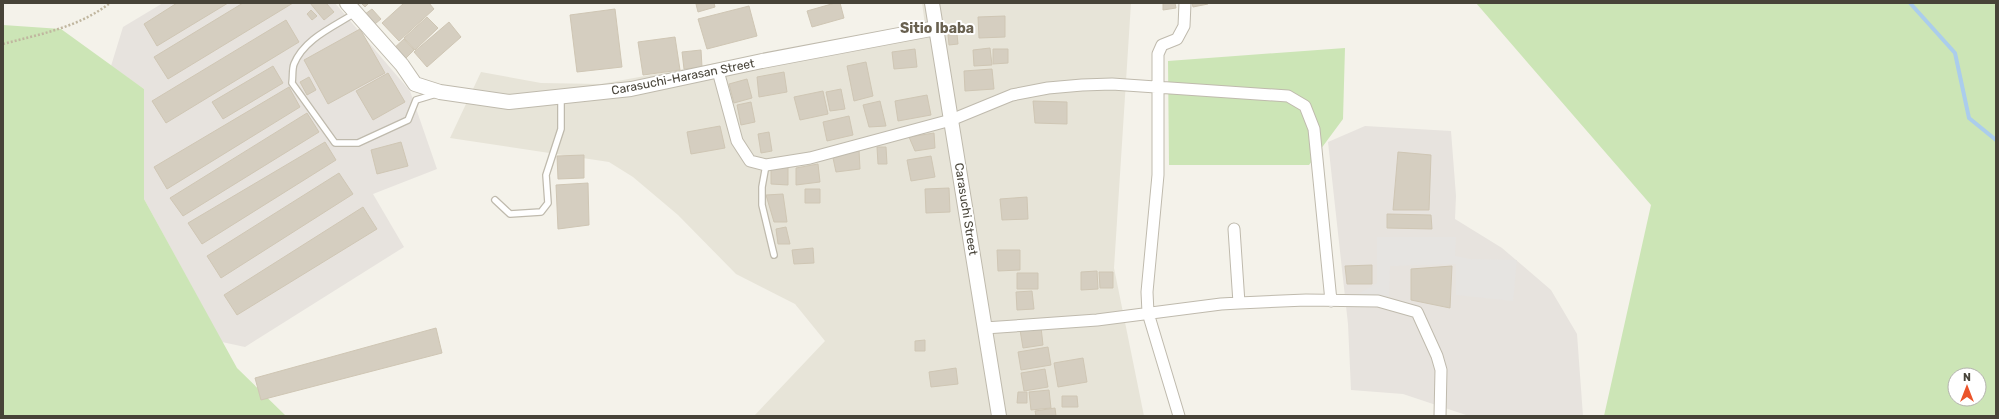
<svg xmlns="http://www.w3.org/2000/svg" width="1999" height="419" viewBox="0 0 1999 419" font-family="Rubik,sans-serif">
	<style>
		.residential { fill: #e7e4d8 }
		.industrial { fill: #e7e3de }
		.green { fill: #cce5b6; fill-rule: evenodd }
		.parking { fill: #e6e4e1 }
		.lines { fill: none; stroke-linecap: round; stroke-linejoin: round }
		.stream { stroke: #abcdec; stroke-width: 4 }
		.building { fill: #d5cec0; stroke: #cfc6b4 }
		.service-casing { stroke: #bfbaad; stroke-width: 8 }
		.minor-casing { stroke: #bfbaad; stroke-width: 13 }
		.tertiary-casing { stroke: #bfbaad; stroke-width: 16 }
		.path { stroke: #c0b69f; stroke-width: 2.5; stroke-dasharray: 2 2; stroke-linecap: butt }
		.service { stroke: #fff; stroke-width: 5.5 }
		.minor { stroke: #fff; stroke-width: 11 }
		.tertiary { stroke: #fff; stroke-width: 14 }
		.labels { text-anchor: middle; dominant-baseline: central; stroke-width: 4; stroke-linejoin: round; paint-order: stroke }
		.street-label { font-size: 12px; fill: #474338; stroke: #fff }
		.quarter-label { font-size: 14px; font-weight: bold; fill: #696150; stroke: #fff }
	</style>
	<rect width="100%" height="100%" fill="#f4f2ea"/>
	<!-- residential -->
	<path class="residential" d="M 922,3 L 1131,3 L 1114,268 L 1144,416 L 754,416 L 825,341 L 795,304 L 736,274 L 678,215 L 633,177 L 609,162 L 450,138 L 481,72 L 541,83 L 601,84 L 925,25 Z"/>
	<!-- industrial -->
	<path class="industrial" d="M 163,3 L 335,3 L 410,91 L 437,169 L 373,194 L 404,247 L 245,347 L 222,342 L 144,199 L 144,89 L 111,66 L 123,27 Z
		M 1365,126 L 1451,131 L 1456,196 L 1455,219 L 1502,248 L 1551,290 L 1577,334 L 1583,416 L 1469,416 L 1403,394 L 1351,390 L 1348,324 L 1328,142 Z"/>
	<!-- green -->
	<path class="green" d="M 1476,3 L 1996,3 L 1996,416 L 1604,416 L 1651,205 ZM 1955,375 L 1979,375 L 1979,399 L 1955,399 Z
		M 3,25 L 61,29 L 144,89 L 144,199 L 237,368 L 286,416 L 3,416 Z
		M 1345,48 L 1343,119 L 1309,165 L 1169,165 L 1168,61 Z"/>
	<!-- parking -->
	<path class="parking" d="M 1377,237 L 1456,237 L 1455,256 L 1470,259 L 1517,260 L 1513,301 L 1456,295 L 1456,264 L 1390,266 L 1389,297 L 1356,295 L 1377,283 Z"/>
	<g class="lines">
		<!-- stream -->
		<path class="stream" d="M 1910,3 L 1955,53 L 1969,118 L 1996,140"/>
	</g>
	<!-- building -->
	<path class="building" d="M 177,3 L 228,3 L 157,46 L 144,24 Z
		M 243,3 L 293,3 L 168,79 L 154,57 Z
		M 310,3 L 326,3 L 334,12 L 324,20 Z
		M 361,3 L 369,3 L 365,7 Z
		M 404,3 L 429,3 L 434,9 L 399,41 L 382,23 Z
		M 714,3 L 715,7 L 698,12 L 696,4 Z
		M 835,3 L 840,3 L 844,18 L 812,27 L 807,11 Z
		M 1163,3 L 1175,3 L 1176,8 L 1163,10 Z
		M 1192,3 L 1208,3 L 1208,4 L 1193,7 Z
		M 749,6 L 757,36 L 707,49 L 698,19 Z
		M 372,9 L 381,19 L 370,28 L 361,17 Z
		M 615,9 L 622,67 L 577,72 L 570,15 Z
		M 311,10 L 317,16 L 312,20 L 307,14 Z
		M 1005,16 L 1005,37 L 979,38 L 978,17 Z
		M 427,17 L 438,28 L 415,50 L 404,38 Z
		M 286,20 L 299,42 L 166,123 L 152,101 Z
		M 449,22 L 461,37 L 427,67 L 414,52 Z
		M 360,29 L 385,73 L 328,104 L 304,60 Z
		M 957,34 L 958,44 L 949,45 L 948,35 Z
		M 675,37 L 680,70 L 643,75 L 638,42 Z
		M 404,39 L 414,50 L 403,61 L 392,50 Z
		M 990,48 L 992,65 L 974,66 L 973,50 Z
		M 915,49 L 917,67 L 894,69 L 892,52 Z
		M 993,49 L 1008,49 L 1008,63 L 993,64 Z
		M 701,50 L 702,67 L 684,69 L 682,52 Z
		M 866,62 L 873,96 L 854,101 L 847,66 Z
		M 273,66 L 283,83 L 223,119 L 212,102 Z
		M 992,69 L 994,89 L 965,91 L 964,71 Z
		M 784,72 L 787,92 L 759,97 L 757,77 Z
		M 388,73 L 405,102 L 373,120 L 356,91 Z
		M 309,77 L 316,90 L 307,95 L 300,82 Z
		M 747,79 L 752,98 L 734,103 L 729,84 Z
		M 289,87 L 300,107 L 167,189 L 154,167 Z
		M 841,89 L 845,109 L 830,111 L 826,92 Z
		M 823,91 L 828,114 L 800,120 L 794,97 Z
		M 927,95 L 931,115 L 898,121 L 895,101 Z
		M 880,101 L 886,126 L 869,127 L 863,105 Z
		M 1033,101 L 1067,102 L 1067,124 L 1035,123 Z
		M 751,102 L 755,122 L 741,125 L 737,105 Z
		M 307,113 L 319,132 L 183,216 L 170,198 Z
		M 849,116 L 853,135 L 827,141 L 823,122 Z
		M 720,126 L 725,148 L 691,154 L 687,132 Z
		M 769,132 L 772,151 L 761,153 L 758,134 Z
		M 934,133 L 935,148 L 915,151 L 909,137 Z
		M 325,142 L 336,160 L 202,244 L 188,223 Z
		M 401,142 L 408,166 L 377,174 L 371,150 Z
		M 877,147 L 886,147 L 887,164 L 878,164 Z
		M 859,150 L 860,169 L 836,172 L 833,158 Z
		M 1398,152 L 1431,155 L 1429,210 L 1393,210 Z
		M 584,155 L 584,178 L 558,179 L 557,156 Z
		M 931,156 L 935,177 L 911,181 L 907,160 Z
		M 818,164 L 820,182 L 796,185 L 796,168 Z
		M 788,167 L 788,185 L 771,184 L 771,169 Z
		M 339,173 L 353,194 L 221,278 L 207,256 Z
		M 588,183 L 589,225 L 558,229 L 556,185 Z
		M 949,188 L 950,212 L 926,213 L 925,189 Z
		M 805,189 L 820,189 L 820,203 L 805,203 Z
		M 783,194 L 787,222 L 774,222 L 766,195 Z
		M 1027,197 L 1028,219 L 1002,220 L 1000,199 Z
		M 363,207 L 377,229 L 237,315 L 224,295 Z
		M 1387,214 L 1431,215 L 1432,229 L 1387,228 Z
		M 786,227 L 790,244 L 778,244 L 776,229 Z
		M 813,248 L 814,263 L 794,264 L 792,250 Z
		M 997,250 L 1020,250 L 1020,270 L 998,271 Z
		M 1372,265 L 1372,284 L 1347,284 L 1345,266 Z
		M 1452,266 L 1450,308 L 1411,300 L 1411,269 Z
		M 1097,271 L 1098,289 L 1081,290 L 1081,272 Z
		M 1099,272 L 1113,272 L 1113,288 L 1100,288 Z
		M 1017,273 L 1038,273 L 1038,289 L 1017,289 Z
		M 1032,291 L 1034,309 L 1017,310 L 1016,292 Z
		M 1041,327 L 1043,345 L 1023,348 L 1020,330 Z
		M 436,328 L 442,353 L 261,400 L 255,378 Z
		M 925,340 L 925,351 L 915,351 L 915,341 Z
		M 1048,347 L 1051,365 L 1021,370 L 1018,352 Z
		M 1083,358 L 1087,382 L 1058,387 L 1054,363 Z
		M 956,368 L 958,384 L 931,387 L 929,372 Z
		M 1045,369 L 1048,387 L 1024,391 L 1021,373 Z
		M 1049,390 L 1051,408 L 1031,410 L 1029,392 Z
		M 1018,392 L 1027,392 L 1027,403 L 1017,403 Z
		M 1062,396 L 1077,396 L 1078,407 L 1062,407 Z
		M 1055,408 L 1056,416 L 1036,416 L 1035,411 Z"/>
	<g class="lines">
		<defs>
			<path id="service" d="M 355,13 C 333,27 304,39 294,64 C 292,69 293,77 292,83 L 335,143 L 358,143 L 408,120 L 416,100 L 436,94
				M 766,165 L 762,187 L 762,205 L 774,255
				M 495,200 L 510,214 L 541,212 L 548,203 L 546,175 L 561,129 L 561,97"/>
			<path id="minor" d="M 718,71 L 737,141 L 750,161 L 766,165 L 810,158 L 951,120 L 1012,95 L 1048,88 L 1082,85 L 1112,84 L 1288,96 L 1305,106 L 1314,129 L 1331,301
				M 1234,229 L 1239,303
				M 985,328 L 1097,320 L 1221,304 L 1239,303 L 1306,300 L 1378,301 L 1417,312 L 1437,356 L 1441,370 L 1440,416
				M 1179,416 L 1148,313 L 1147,292 L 1158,175 L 1158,54 L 1162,45 L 1177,39 L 1184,26 L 1185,3"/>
			<path id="tertiary" d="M 347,3 L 402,65 L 415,84 L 440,92 L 509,102 L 631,89 L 762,61 L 936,28
				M 932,3 L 999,416"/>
		</defs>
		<!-- service casing -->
		<use href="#service" class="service-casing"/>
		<!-- minor casing -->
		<use href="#minor" class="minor-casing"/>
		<!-- tertiary casing -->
		<use href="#tertiary" class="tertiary-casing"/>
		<!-- path -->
		<path class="path" d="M 3,44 C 41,34 79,27 110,3"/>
		<!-- service -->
		<use href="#service" class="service"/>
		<!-- minor -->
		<use href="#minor" class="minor"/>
		<!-- tertiary -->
		<use href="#tertiary" class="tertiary"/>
	</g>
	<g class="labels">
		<!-- street labels -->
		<g class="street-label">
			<text transform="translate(683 77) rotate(-11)">Carasuchi-Harasan Street</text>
			<text transform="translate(966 209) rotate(81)">Carasuchi Street</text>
		</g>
		<!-- quarter labels -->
		<g class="quarter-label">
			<text x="937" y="28">Sitio Ibaba</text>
		</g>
	</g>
	<!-- border -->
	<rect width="1999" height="419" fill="none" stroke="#474338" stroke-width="8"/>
	<!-- north arrow -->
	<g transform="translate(1967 387)"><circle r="19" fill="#ffffff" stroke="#b5b4af"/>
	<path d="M0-3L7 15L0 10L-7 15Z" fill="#eb542a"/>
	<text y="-6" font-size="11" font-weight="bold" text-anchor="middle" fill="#474338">N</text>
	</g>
</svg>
